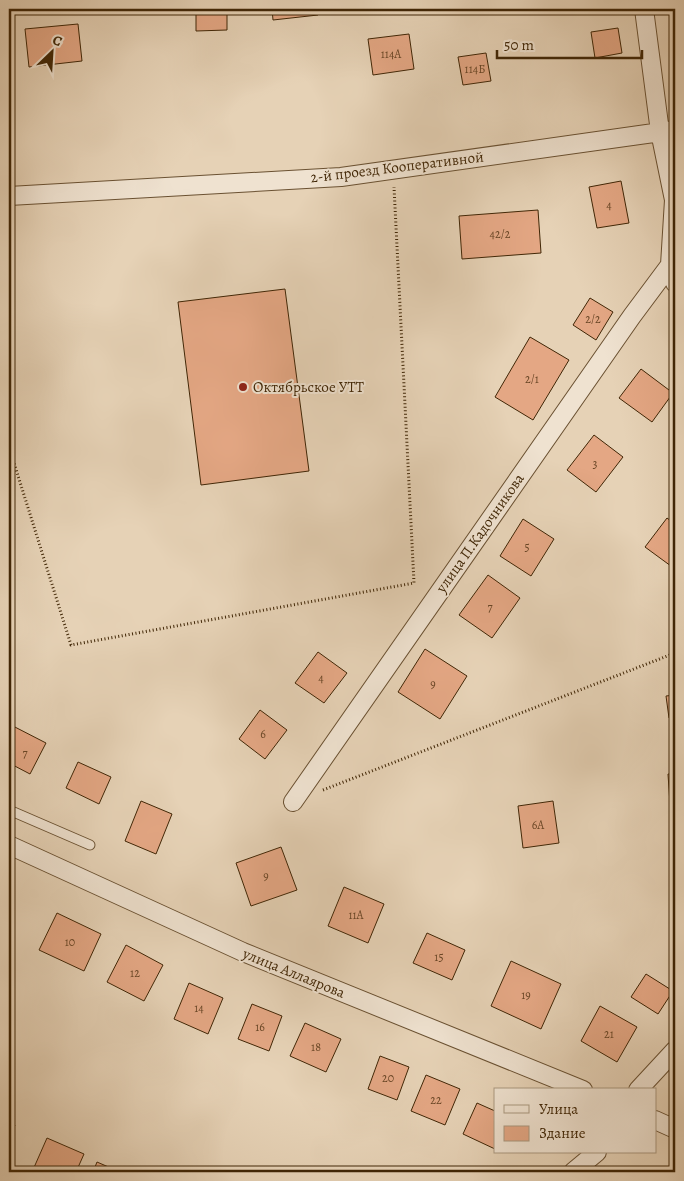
<svg xmlns="http://www.w3.org/2000/svg" width="684" height="1181" viewBox="0 0 684 1181" font-family="Alegreya,serif">
	<style>
		.building { fill: #e4a784; stroke: #402606 }
		.lines { fill: none; stroke-linecap: round; stroke-linejoin: round }
		.service-casing { stroke: #6a5132; stroke-width: 11 }
		.minor-casing { stroke: #6a5132; stroke-width: 20 }
		.path { stroke: #402606; stroke-width: 3; stroke-dasharray: 1 2.5; stroke-linecap: butt }
		.service { stroke: #efe2d0; stroke-width: 9 }
		.minor { stroke: #efe2d0; stroke-width: 18 }
		.poi-dot { fill: #8f2418; stroke: #efe2d0; stroke-width: 2 }
		.labels { text-anchor: middle; dominant-baseline: central; stroke-width: 4; stroke-linejoin: round; paint-order: stroke }
		.number-label { font-size: 12px; fill: #694626 }
		.street-label { font-size: 15px; fill: #402606; stroke: #efe2d0 }
		.poi-label { font-size: 15px; fill: #402606; stroke: #efe2d0; text-anchor: start }
	</style>
	<rect width="100%" height="100%" fill="#e6d2b6"/>
	<filter id="stains"><feTurbulence type="fractalNoise" baseFrequency=".004" numOctaves="4"/><feColorMatrix values="0 0 0 0 .2 0 0 0 0 .09 0 0 0 0 .02 0 0 0 .5 -.17"/></filter>
	<radialGradient id="worn" r=".72"><stop offset=".6" stop-color="#630" stop-opacity="0"/><stop offset="1" stop-color="#630" stop-opacity=".3"/></radialGradient>
	<!-- building -->
	<path class="building" d="M 196,9 L 227,9 L 227,30 L 196,31 Z
		M 272,9 L 317,9 L 318,15 L 273,20 Z
		M 78,24 L 82,61 L 29,67 L 25,29 Z
		M 618,28 L 622,53 L 595,58 L 591,32 Z
		M 409,34 L 414,69 L 373,75 L 368,39 Z
		M 486,53 L 491,81 L 463,85 L 458,57 Z
		M 621,181 L 629,223 L 597,228 L 589,187 Z
		M 538,210 L 541,253 L 462,259 L 459,216 Z
		M 285,289 L 309,471 L 201,485 L 178,302 Z
		M 590,298 L 613,312 L 596,340 L 573,325 Z
		M 530,337 L 569,360 L 533,420 L 495,397 Z
		M 641,369 L 673,393 L 652,422 L 619,398 Z
		M 594,435 L 623,457 L 596,492 L 567,470 Z
		M 667,518 L 675,524 L 675,569 L 645,547 Z
		M 523,519 L 554,539 L 531,576 L 500,556 Z
		M 488,575 L 520,598 L 492,638 L 459,615 Z
		M 425,649 L 467,676 L 440,719 L 398,692 Z
		M 318,652 L 347,673 L 324,703 L 295,683 Z
		M 675,695 L 675,718 L 669,718 L 666,696 Z
		M 260,710 L 287,730 L 265,759 L 239,739 Z
		M 11,725 L 46,743 L 30,774 L 9,763 L 9,731 Z
		M 78,762 L 111,777 L 99,804 L 66,788 Z
		M 668,774 L 675,774 L 675,804 L 670,804 Z
		M 141,801 L 172,814 L 156,854 L 125,841 Z
		M 553,801 L 559,843 L 523,848 L 518,806 Z
		M 281,847 L 297,890 L 251,906 L 236,863 Z
		M 670,863 L 675,863 L 675,899 L 673,900 Z
		M 344,887 L 384,904 L 368,943 L 328,926 Z
		M 674,912 L 675,912 L 675,952 L 673,952 Z
		M 57,913 L 101,934 L 84,971 L 39,950 Z
		M 427,933 L 465,950 L 452,980 L 413,963 Z
		M 126,945 L 163,965 L 144,1001 L 107,982 Z
		M 511,961 L 561,984 L 541,1029 L 491,1006 Z
		M 646,974 L 673,991 L 658,1014 L 631,997 Z
		M 189,983 L 223,998 L 208,1034 L 174,1019 Z
		M 252,1004 L 282,1016 L 269,1051 L 238,1039 Z
		M 600,1006 L 637,1027 L 617,1062 L 581,1041 Z
		M 305,1023 L 341,1039 L 326,1072 L 290,1056 Z
		M 380,1056 L 409,1067 L 397,1100 L 368,1089 Z
		M 426,1075 L 460,1089 L 445,1125 L 411,1111 Z
		M 477,1103 L 495,1111 L 495,1149 L 463,1134 Z
		M 9,1122 L 15,1125 L 9,1139 Z
		M 47,1138 L 84,1154 L 76,1172 L 32,1172 Z
		M 97,1162 L 120,1172 L 93,1172 Z"/>
	<g class="lines">
		<defs>
			<path id="service" d="M 9,810 L 90,845"/>
			<path id="minor" d="M 644,9 L 660,132 L 674,200 L 670,265 L 675,283
				M 9,196 L 341,177 L 675,130
				M 293,802 L 632,316 L 670,265
				M 9,845 L 243,952 L 583,1090
				M 638,1090 L 675,1050
				M 655,1120 L 675,1129
				M 573,1172 L 597,1152"/>
		</defs>
		<!-- service casing -->
		<use href="#service" class="service-casing"/>
		<!-- minor casing -->
		<use href="#minor" class="minor-casing"/>
		<!-- path -->
		<path class="path" d="M 9,447 L 71,645 L 414,583 L 394,187
			M 323,790 L 675,653"/>
		<!-- service -->
		<use href="#service" class="service"/>
		<!-- minor -->
		<use href="#minor" class="minor"/>
	</g>
	<!-- markers -->
	<circle class="poi-dot" cx="243" cy="387" r="5"/>
	<g class="labels">
		<!-- number labels -->
		<g class="number-label">
			<text x="391" y="54">114А</text>
			<text x="475" y="69">114Б</text>
			<text x="609" y="205">4</text>
			<text x="500" y="234">42/2</text>
			<text x="593" y="319">2/2</text>
			<text x="532" y="379">2/1</text>
			<text x="595" y="464">3</text>
			<text x="527" y="547">5</text>
			<text x="490" y="607">7</text>
			<text x="321" y="678">4</text>
			<text x="433" y="684">9</text>
			<text x="263" y="734">6</text>
			<text x="25" y="753">7</text>
			<text x="538" y="825">6А</text>
			<text x="266" y="876">9</text>
			<text x="356" y="915">11А</text>
			<text x="70" y="942">10</text>
			<text x="439" y="957">15</text>
			<text x="135" y="973">12</text>
			<text x="526" y="995">19</text>
			<text x="199" y="1008">14</text>
			<text x="260" y="1027">16</text>
			<text x="609" y="1034">21</text>
			<text x="316" y="1047">18</text>
			<text x="388" y="1078">20</text>
			<text x="436" y="1100">22</text>
		</g>
		<!-- street labels -->
		<g class="street-label">
			<text transform="translate(397 167) rotate(-7)">2-й проезд Кооперативной</text>
			<text transform="translate(480 533) rotate(-55)">улица П.Кадочникова</text>
			<text transform="translate(294 973) rotate(22)">улица Аллаярова</text>
		</g>
		<!-- poi labels -->
		<g class="poi-label">
			<text x="253" y="387">Октябрьское УТТ</text>
		</g>
	</g>
	<!-- margin -->
	<rect width="684" height="1181" fill="none" stroke="#e6d2b6" stroke-width="30"/>
	<rect x="10" y="10" width="664" height="1161" fill="none" stroke="#402606" stroke-width="2.5"/>
	<rect x="15" y="15" width="654" height="1151" fill="none" stroke="#402606"/>
	<!-- legend -->
	<rect x="494" y="1088" width="162" height="65" fill="#efe2d0" stroke="#a9977f"/>
	<rect x="504" y="1105" width="25" height="8" fill="#efe2d0" stroke="#a9977f"/>
	<text x="539" y="1114" font-size="15" fill="#402606">Улица</text>
	<rect x="504" y="1126" width="25" height="15" fill="#e4a784" stroke="#a9977f"/>
	<text x="539" y="1138" font-size="15" fill="#402606">Здание</text>
	<!-- north arrow -->
	<g transform="translate(52 52) rotate(25)" stroke="#efe2d0" stroke-width="4" paint-order="stroke">
	<path d="M0-4L9 19L0 12L-9 19Z" fill="#402606"/>
	<text y="-8" font-size="14" font-weight="bold" text-anchor="middle" fill="#402606">С</text>
	</g>
	<!-- scale -->
	<path d="M497 50v8h145v-8" fill="none" stroke="#402606" stroke-width="2.5"/>
	<text x="504" y="50" font-size="15" fill="#402606" stroke="#efe2d0" stroke-width="4" paint-order="stroke">50 m</text>
	<rect width="100%" height="100%" filter="url(#stains)"/>
	<rect width="100%" height="100%" fill="url(#worn)"/>
</svg>
